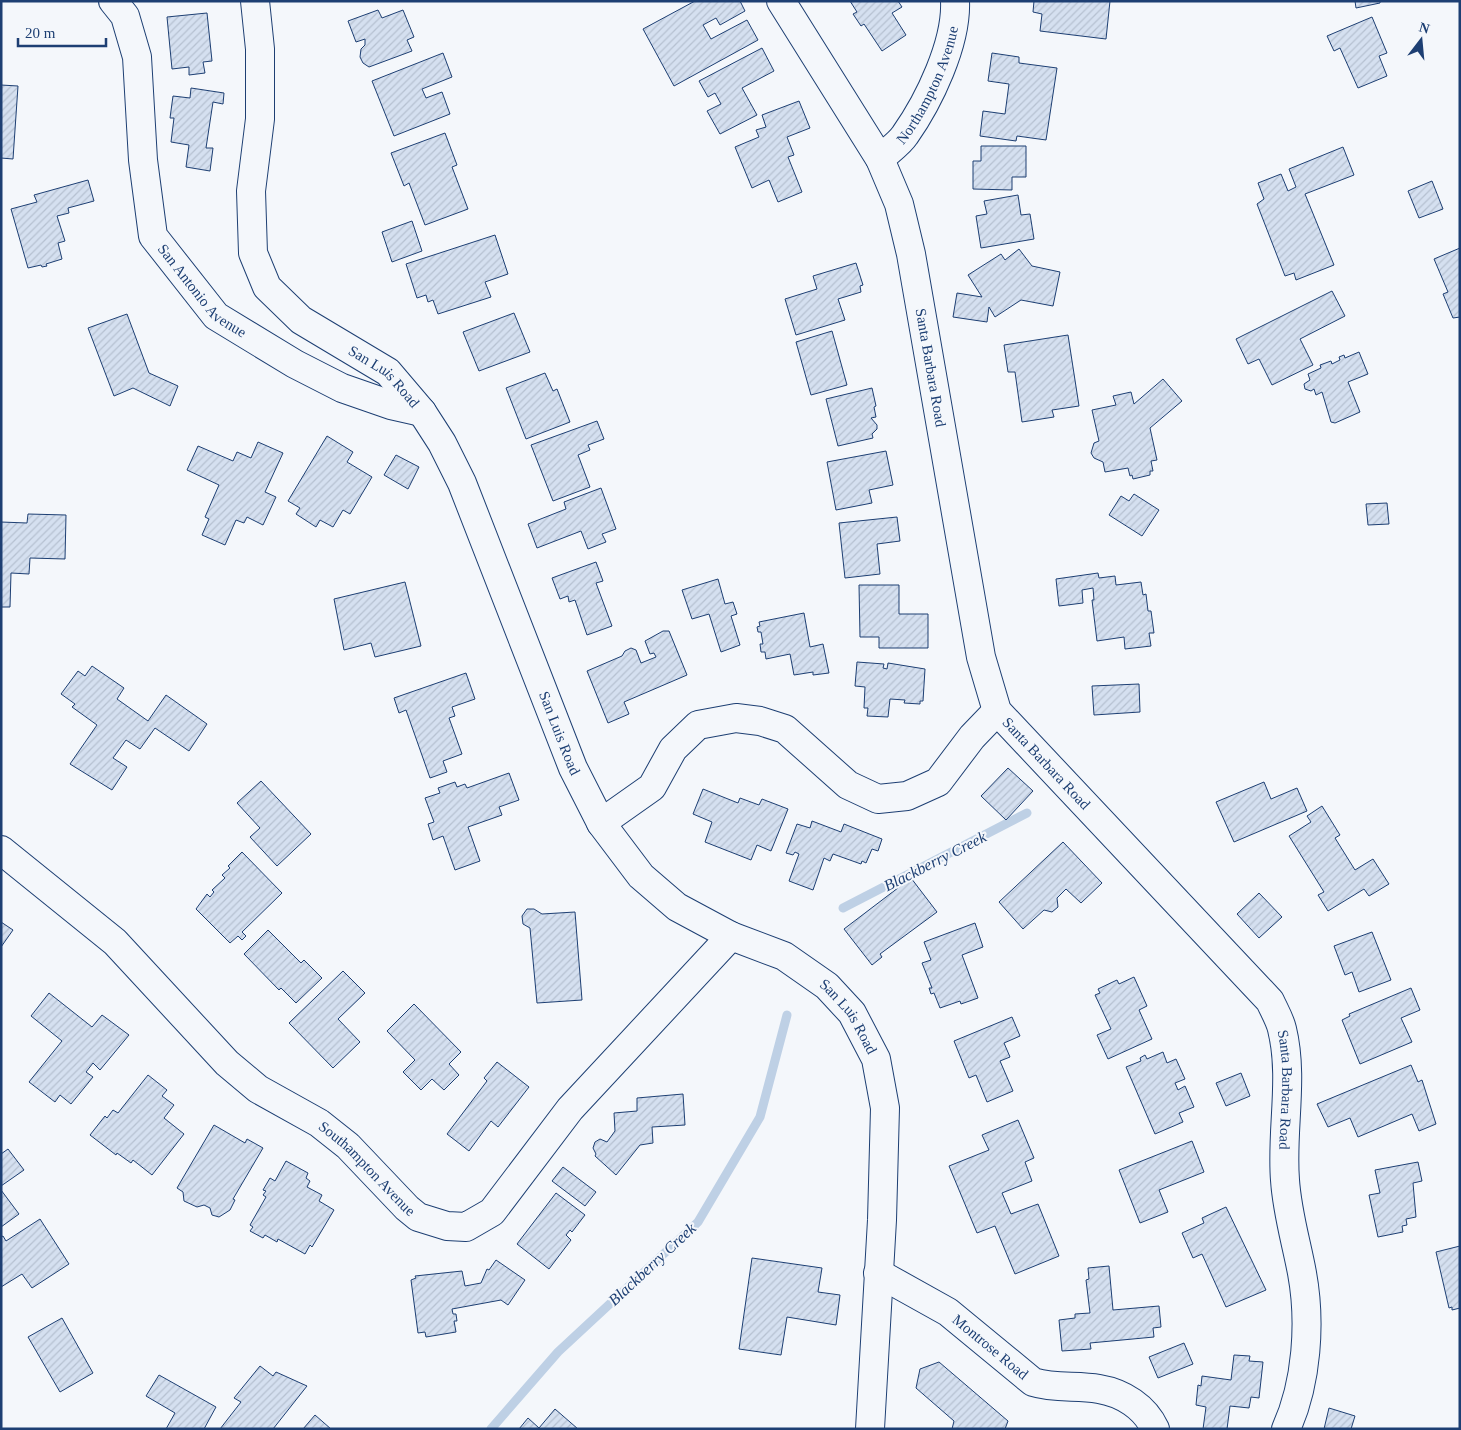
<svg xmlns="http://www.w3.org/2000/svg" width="1461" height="1430" viewBox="0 0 1461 1430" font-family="Georgia,serif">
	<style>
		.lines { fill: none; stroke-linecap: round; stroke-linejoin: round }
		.stream { stroke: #bed0e5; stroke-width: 9 }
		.building { fill: url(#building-hatch); stroke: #1d3f73 }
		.minor-casing { stroke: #1d3f73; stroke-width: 30 }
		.minor { stroke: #f4f7fb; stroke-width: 28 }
		.labels { text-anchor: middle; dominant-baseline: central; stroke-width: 4; stroke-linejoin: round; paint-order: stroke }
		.street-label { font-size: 15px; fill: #1d3f73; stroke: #f4f7fb }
		.water-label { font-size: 16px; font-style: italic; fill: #1d3f73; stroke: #f4f7fb }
	</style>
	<defs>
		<pattern id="building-hatch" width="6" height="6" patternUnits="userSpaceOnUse" patternTransform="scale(1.25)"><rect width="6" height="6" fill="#d5e0f0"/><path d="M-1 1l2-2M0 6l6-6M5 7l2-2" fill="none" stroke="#b6c1d1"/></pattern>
	</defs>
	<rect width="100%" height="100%" fill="#f4f7fb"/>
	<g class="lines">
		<!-- stream -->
		<path class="stream" d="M 843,908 L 1027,813
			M 491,1429 L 558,1352 L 698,1222 L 760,1117 L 787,1015"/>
	</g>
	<!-- building -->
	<path class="building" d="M 695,1 L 740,1 L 745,11 L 720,25 L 716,18 L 703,25 L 711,39 L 747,20 L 758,40 L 674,86 L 643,29 Z
		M 850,1 L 898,1 L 902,7 L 892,13 L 906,35 L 882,51 L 864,24 L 861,26 L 853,14 L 857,12 Z
		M 1034,1 L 1110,1 L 1106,39 L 1040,31 L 1042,14 L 1033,12 Z
		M 1355,1 L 1380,1 L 1380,3 L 1356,8 Z
		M 378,10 L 382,18 L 403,10 L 414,37 L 407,40 L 412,51 L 369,67 L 363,63 L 360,57 L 361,49 L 365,45 L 365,39 L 356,42 L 348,21 Z
		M 207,13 L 212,61 L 203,62 L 205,73 L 189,75 L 189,67 L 172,69 L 167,17 Z
		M 1372,17 L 1387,53 L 1379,56 L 1387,76 L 1358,88 L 1340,48 L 1334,51 L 1327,36 Z
		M 762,48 L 774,71 L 742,88 L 757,115 L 720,134 L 707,111 L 721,104 L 715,93 L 708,97 L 699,81 Z
		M 443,53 L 452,77 L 422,89 L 426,98 L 442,92 L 450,114 L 394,136 L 372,81 Z
		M 992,53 L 1019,57 L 1019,63 L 1057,68 L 1046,140 L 1017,136 L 1016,141 L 980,136 L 983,111 L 1005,114 L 1009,84 L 988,81 Z
		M 1,85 L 18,86 L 13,159 L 1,158 Z
		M 191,88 L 224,93 L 223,104 L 213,102 L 206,148 L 213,148 L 210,171 L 186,167 L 189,145 L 171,142 L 174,118 L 170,118 L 173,96 L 190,98 Z
		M 799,101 L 810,128 L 787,137 L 794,155 L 788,157 L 802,192 L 778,202 L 769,180 L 752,188 L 735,147 L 759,137 L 756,130 L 766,127 L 762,115 Z
		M 445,133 L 457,165 L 452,167 L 468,209 L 425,225 L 409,183 L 404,186 L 391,153 Z
		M 981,146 L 1026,146 L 1026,177 L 1012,177 L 1012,190 L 973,189 L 973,161 L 981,161 Z
		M 1343,147 L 1354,175 L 1305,194 L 1334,265 L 1296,280 L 1294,273 L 1285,276 L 1257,204 L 1264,199 L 1258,183 L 1281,174 L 1288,191 L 1296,187 L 1289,169 Z
		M 88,180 L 94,201 L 68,208 L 69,213 L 57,216 L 65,241 L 58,243 L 62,259 L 46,264 L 47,266 L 42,267 L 41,265 L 28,268 L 11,209 L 37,202 L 34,195 Z
		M 1432,181 L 1443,209 L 1419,218 L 1408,191 Z
		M 1018,195 L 1021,215 L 1030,214 L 1034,239 L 981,248 L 976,216 L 987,214 L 984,201 Z
		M 412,221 L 422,251 L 392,262 L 382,232 Z
		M 495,235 L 508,274 L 485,282 L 491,297 L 438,314 L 433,300 L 428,302 L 426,295 L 417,298 L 406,264 Z
		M 1460,248 L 1460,317 L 1453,318 L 1443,294 L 1448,292 L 1434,259 Z
		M 1019,249 L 1032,266 L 1060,272 L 1053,306 L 1021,300 L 995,317 L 989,307 L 987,322 L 953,317 L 957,293 L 982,297 L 968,275 L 1001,254 L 1005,260 Z
		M 856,263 L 863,285 L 860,286 L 861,292 L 838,299 L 845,320 L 796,335 L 785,299 L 817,289 L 813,276 Z
		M 1332,291 L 1345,316 L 1300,339 L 1313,365 L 1272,385 L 1259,359 L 1248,364 L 1236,339 Z
		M 514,313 L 530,352 L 479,371 L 463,332 Z
		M 127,314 L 149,373 L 178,386 L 170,406 L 133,388 L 114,396 L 88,328 Z
		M 832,331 L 847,385 L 811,395 L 796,342 Z
		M 1068,335 L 1079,406 L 1052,410 L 1054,417 L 1022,422 L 1015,372 L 1008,372 L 1004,345 Z
		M 1359,352 L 1368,374 L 1348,382 L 1360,412 L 1335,423 L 1331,422 L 1322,392 L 1316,395 L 1314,389 L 1311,391 L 1305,389 L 1304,384 L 1310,380 L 1308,374 L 1321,368 L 1320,365 L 1331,361 L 1332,364 L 1340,360 L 1339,357 L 1344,355 L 1345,358 Z
		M 545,373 L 553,391 L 557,389 L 570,422 L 526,439 L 506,388 Z
		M 1163,379 L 1182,401 L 1150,428 L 1157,460 L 1151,461 L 1153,471 L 1150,471 L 1150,475 L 1133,479 L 1132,475 L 1130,476 L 1128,468 L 1105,472 L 1103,462 L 1094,458 L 1091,453 L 1094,443 L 1099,441 L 1092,410 L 1116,405 L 1113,396 L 1131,392 L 1134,404 Z
		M 872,388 L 876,406 L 874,407 L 876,417 L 871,418 L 877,425 L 877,429 L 872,434 L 873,438 L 838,446 L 826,399 Z
		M 597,421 L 604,439 L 588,445 L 590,450 L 578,455 L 590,487 L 553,501 L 531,445 Z
		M 327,436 L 353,452 L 347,462 L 372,477 L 350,514 L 343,510 L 333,527 L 320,520 L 316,527 L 296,514 L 300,508 L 288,501 Z
		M 258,442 L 283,453 L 265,492 L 276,497 L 263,525 L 247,517 L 244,523 L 236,520 L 225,545 L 202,535 L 209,519 L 205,517 L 219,485 L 187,470 L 198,446 L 233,461 L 237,452 L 251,458 Z
		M 886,451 L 893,485 L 869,490 L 872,503 L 836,510 L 827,462 Z
		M 396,455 L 419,467 L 408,489 L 384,475 Z
		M 601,488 L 616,529 L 602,534 L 606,542 L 588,549 L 581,531 L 537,548 L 528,524 L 566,509 L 564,502 Z
		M 1134,494 L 1159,510 L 1142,536 L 1109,515 L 1121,496 L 1129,501 Z
		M 1387,503 L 1389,524 L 1368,525 L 1366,504 Z
		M 28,514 L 66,515 L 65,559 L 30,558 L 29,574 L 11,573 L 10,607 L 1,607 L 1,522 L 27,523 Z
		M 897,517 L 900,541 L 877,544 L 880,574 L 845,578 L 839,523 Z
		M 596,562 L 603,581 L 596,583 L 612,626 L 587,635 L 575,600 L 569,602 L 568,596 L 560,599 L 552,578 Z
		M 1098,573 L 1099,578 L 1115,576 L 1116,585 L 1141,582 L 1143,595 L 1146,594 L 1148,611 L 1151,611 L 1154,633 L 1149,633 L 1151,646 L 1125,649 L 1124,637 L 1097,641 L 1092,600 L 1094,600 L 1093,588 L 1082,590 L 1083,603 L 1059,606 L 1056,579 Z
		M 718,579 L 725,604 L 733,602 L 737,614 L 731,616 L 740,645 L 721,652 L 709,614 L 692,619 L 682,590 Z
		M 405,582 L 421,646 L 375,657 L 371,643 L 344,650 L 334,599 Z
		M 859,585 L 899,585 L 899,614 L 928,614 L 928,648 L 879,648 L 879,637 L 860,637 Z
		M 804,613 L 810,647 L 823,644 L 829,673 L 813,675 L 813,672 L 794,675 L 790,654 L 766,659 L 765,652 L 761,652 L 760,644 L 763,644 L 761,632 L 758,632 L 757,627 L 760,626 L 759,622 Z
		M 663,631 L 669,631 L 687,675 L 624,702 L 629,714 L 608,723 L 587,671 L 622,656 L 625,651 L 631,648 L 636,650 L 641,663 L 656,657 L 654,653 L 650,654 L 645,641 Z
		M 857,662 L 884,664 L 883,668 L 887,669 L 888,663 L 925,669 L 923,701 L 920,701 L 920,704 L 904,703 L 905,700 L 890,699 L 888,717 L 867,716 L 868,708 L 864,708 L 865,687 L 855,686 Z
		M 92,666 L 124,688 L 117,699 L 148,721 L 166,695 L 207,724 L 189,751 L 155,728 L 140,749 L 126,740 L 113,758 L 127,767 L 112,790 L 70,764 L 97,725 L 72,707 L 75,704 L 61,694 L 78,671 L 85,676 Z
		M 466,673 L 475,699 L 452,707 L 455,716 L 449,718 L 462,754 L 443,761 L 447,772 L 430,778 L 406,710 L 399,713 L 394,698 Z
		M 1139,684 L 1140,712 L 1094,715 L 1092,686 Z
		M 1008,768 L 1033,791 L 1006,820 L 981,796 Z
		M 509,773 L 519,800 L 499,807 L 502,815 L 468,827 L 480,861 L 455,870 L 443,836 L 433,840 L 428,824 L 434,822 L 425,798 L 440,793 L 438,788 L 455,782 L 457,787 L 465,784 L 467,788 Z
		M 261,781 L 311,834 L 277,866 L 250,837 L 260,828 L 237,803 Z
		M 1264,782 L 1271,799 L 1297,788 L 1307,811 L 1234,842 L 1216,802 Z
		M 703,789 L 738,803 L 740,798 L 759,805 L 762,799 L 788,809 L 771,851 L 757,845 L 751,860 L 705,842 L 712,822 L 693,814 Z
		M 1322,806 L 1340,835 L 1335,838 L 1355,870 L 1373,859 L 1389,884 L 1369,896 L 1364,889 L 1328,911 L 1318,895 L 1324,892 L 1289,836 L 1311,822 L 1307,816 Z
		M 812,821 L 841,832 L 844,824 L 882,839 L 878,851 L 872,849 L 866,863 L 862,861 L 861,864 L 833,854 L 830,861 L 824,858 L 813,890 L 789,881 L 799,854 L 795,852 L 793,855 L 786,853 L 797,824 L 810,828 Z
		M 1063,842 L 1102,883 L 1081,903 L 1066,889 L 1057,898 L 1058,907 L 1052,912 L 1044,910 L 1023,929 L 999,902 Z
		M 242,852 L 282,893 L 242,932 L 246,936 L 242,940 L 238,936 L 230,943 L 196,909 L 207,894 L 210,897 L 214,892 L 212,890 L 225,878 L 222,875 L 230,868 L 228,866 Z
		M 911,878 L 937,912 L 880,954 L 882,957 L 872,965 L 844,929 Z
		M 1259,893 L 1282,917 L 1259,938 L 1237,914 Z
		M 527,909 L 534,909 L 542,914 L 575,912 L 582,1000 L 537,1003 L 530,928 L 523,924 L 522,916 Z
		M 1,922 L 13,930 L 1,947 Z
		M 975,923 L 983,947 L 962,955 L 978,998 L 961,1004 L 960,1001 L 940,1008 L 934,993 L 931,994 L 929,988 L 932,988 L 922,963 L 931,960 L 924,942 Z
		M 268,930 L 301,963 L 304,960 L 322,978 L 296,1003 L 281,988 L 279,990 L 244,954 Z
		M 1372,932 L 1391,980 L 1359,992 L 1352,972 L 1345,975 L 1334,946 Z
		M 343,971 L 365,993 L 338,1019 L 360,1042 L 333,1068 L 289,1023 Z
		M 1134,977 L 1147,1006 L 1139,1010 L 1152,1039 L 1108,1059 L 1097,1035 L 1111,1029 L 1095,995 L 1100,993 L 1098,989 L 1117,980 L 1119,984 Z
		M 1411,988 L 1420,1010 L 1401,1018 L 1412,1042 L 1360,1064 L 1342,1020 L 1350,1016 L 1349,1014 Z
		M 49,993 L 92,1027 L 102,1015 L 129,1035 L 100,1070 L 93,1063 L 86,1072 L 93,1077 L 71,1104 L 60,1095 L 55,1102 L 29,1082 L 62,1041 L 31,1016 Z
		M 414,1004 L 461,1052 L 449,1064 L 459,1075 L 444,1090 L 432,1079 L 421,1090 L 403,1072 L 415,1060 L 387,1031 Z
		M 1012,1017 L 1020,1036 L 1004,1043 L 1010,1057 L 1000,1061 L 1013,1091 L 987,1102 L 976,1075 L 969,1078 L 954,1041 Z
		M 1163,1052 L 1167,1063 L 1176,1059 L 1185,1079 L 1175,1083 L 1178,1090 L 1185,1086 L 1194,1107 L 1179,1113 L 1183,1122 L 1155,1134 L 1126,1067 L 1141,1061 L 1140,1058 L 1145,1055 L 1147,1059 Z
		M 497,1062 L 529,1087 L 498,1127 L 491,1121 L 469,1151 L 447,1134 L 487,1081 L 484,1078 Z
		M 1411,1065 L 1418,1082 L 1422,1080 L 1436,1124 L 1419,1131 L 1412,1114 L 1358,1137 L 1350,1118 L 1328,1127 L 1317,1104 Z
		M 1241,1073 L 1250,1096 L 1226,1106 L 1216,1083 Z
		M 148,1075 L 167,1090 L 162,1096 L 174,1105 L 164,1118 L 184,1134 L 152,1175 L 133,1160 L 131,1163 L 117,1153 L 116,1155 L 90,1135 L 105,1116 L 107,1118 L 113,1110 L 118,1113 Z
		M 683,1094 L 685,1125 L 652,1127 L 653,1143 L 640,1145 L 616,1175 L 595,1156 L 596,1154 L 593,1148 L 595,1142 L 600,1139 L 607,1142 L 615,1131 L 614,1113 L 637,1111 L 637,1098 Z
		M 1018,1120 L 1034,1158 L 1025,1162 L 1032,1181 L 1002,1193 L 1011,1214 L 1038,1204 L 1059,1256 L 1015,1274 L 995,1226 L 977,1233 L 949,1166 L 989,1150 L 982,1135 Z
		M 214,1125 L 245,1143 L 247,1139 L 263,1148 L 233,1199 L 235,1200 L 230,1210 L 219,1217 L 212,1215 L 210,1208 L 204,1205 L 197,1207 L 184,1201 L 183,1192 L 177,1188 Z
		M 1192,1141 L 1204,1172 L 1159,1190 L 1168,1212 L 1140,1223 L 1119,1170 Z
		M 8,1149 L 24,1170 L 1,1186 L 1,1154 Z
		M 286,1161 L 308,1173 L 306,1178 L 310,1181 L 307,1187 L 322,1195 L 319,1201 L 334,1210 L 312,1247 L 310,1245 L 305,1254 L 278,1239 L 277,1242 L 265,1235 L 263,1238 L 250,1231 L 253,1227 L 250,1225 L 266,1197 L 263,1195 L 266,1191 L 263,1190 L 270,1178 L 275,1181 Z
		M 1418,1162 L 1422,1181 L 1413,1183 L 1416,1217 L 1406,1219 L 1407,1225 L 1402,1226 L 1403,1232 L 1378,1237 L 1369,1195 L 1380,1193 L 1375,1170 Z
		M 563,1167 L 596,1192 L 585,1206 L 552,1181 Z
		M 1,1190 L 19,1214 L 1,1227 Z
		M 556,1193 L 585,1215 L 572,1232 L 570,1230 L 566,1235 L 571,1240 L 549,1269 L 517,1244 Z
		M 1226,1207 L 1266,1290 L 1226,1307 L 1202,1254 L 1193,1258 L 1182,1233 L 1204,1223 L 1202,1218 Z
		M 40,1219 L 69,1264 L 32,1288 L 22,1274 L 1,1287 L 1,1237 L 3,1236 L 6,1241 Z
		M 1460,1246 L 1460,1308 L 1452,1310 L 1452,1307 L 1449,1308 L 1436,1252 Z
		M 752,1258 L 822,1268 L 818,1292 L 840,1295 L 836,1325 L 787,1317 L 781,1355 L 739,1349 Z
		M 496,1260 L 525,1280 L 508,1305 L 501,1300 L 452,1309 L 453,1314 L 456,1314 L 457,1321 L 454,1321 L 456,1332 L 426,1337 L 425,1332 L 418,1333 L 411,1280 L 416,1278 L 415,1276 L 462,1271 L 465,1286 L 481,1283 L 487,1269 L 489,1270 Z
		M 1109,1266 L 1113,1310 L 1159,1306 L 1161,1327 L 1153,1328 L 1154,1337 L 1090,1343 L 1091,1349 L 1062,1351 L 1059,1320 L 1075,1318 L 1075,1314 L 1090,1313 L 1086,1280 L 1089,1279 L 1088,1268 Z
		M 62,1318 L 93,1373 L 60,1392 L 28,1337 Z
		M 1184,1343 L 1193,1364 L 1158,1378 L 1149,1357 Z
		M 1234,1355 L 1250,1356 L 1249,1361 L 1263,1362 L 1259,1398 L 1251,1397 L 1249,1408 L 1230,1406 L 1227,1429 L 1203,1429 L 1206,1407 L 1196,1405 L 1198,1385 L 1201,1386 L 1202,1376 L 1231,1380 Z
		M 939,1362 L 1008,1421 L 1005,1429 L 952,1429 L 954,1421 L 916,1388 L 920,1369 Z
		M 260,1366 L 273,1376 L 276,1372 L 307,1386 L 273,1429 L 220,1429 L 241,1402 L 234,1398 Z
		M 159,1375 L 216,1407 L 204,1429 L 166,1429 L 175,1413 L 146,1396 Z
		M 1329,1408 L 1355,1416 L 1351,1429 L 1324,1429 Z
		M 555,1409 L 578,1429 L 519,1429 L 528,1418 L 539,1428 Z
		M 315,1415 L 331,1429 L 303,1429 Z"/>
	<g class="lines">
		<defs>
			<g id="minor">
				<path id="s1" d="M 113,1 L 125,16 L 137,57 L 143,160 L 153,236 L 216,316 L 295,364 L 342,388 L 391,405 L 422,412"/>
				<path id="s2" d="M 255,1 L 260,49 L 260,119 L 251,191 L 253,253 L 267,287 L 301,320 L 388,372 L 422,412 L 442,443 L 462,483 L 573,768 L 601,823 L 641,876 L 677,907 L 731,936 L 784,956 L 827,986 L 852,1013 L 876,1059 L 885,1108 L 882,1220 L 870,1429"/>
				<path id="s3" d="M 781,1 L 880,159 L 899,204 L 911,254 L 981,657 L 997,711 L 1270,1001 C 1274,1010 1280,1020 1282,1029 C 1294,1078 1281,1130 1285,1180 C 1287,1212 1296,1241 1302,1273 C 1311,1322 1307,1383 1286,1429"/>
				<path id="s4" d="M 880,159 C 888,151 899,144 905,135 C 929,101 957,43 955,1"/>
				<path d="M 601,823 L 652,787 L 673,749 L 698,725 L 736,718 L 760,721 L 785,729 L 848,785 L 878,799 L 907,796 L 938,782 L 972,737 L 997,711"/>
				<path id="s5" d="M 1,850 L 115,942 L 227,1063 L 258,1089 L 319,1123 L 348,1146 L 407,1208 L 418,1217 L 447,1226 L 466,1227 L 492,1212 L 570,1109 L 731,936"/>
				<path id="s6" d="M 878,1273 L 948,1312 L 1033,1382 C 1055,1389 1077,1385 1099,1389 C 1123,1393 1145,1407 1155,1429"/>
			</g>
		</defs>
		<!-- minor casing -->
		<use href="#minor" class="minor-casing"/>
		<!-- minor -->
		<use href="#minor" class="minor"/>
	</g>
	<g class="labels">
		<!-- street labels -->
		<g class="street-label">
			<text stroke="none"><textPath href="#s4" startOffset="90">Northampton Avenue</textPath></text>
			<text stroke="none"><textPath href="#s1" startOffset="316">San Antonio Avenue</textPath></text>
			<text stroke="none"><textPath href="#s3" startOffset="402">Santa Barbara Road</textPath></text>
			<text stroke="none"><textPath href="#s2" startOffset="438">San Luis Road</textPath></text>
			<text stroke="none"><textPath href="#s2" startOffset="841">San Luis Road</textPath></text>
			<text stroke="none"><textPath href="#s3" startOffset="824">Santa Barbara Road</textPath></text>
			<text stroke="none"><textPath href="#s2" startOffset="1262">San Luis Road</textPath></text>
			<text stroke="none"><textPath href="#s3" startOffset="1242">Santa Barbara Road</textPath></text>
			<text stroke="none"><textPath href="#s5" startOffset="488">Southampton Avenue</textPath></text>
			<text stroke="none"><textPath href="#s6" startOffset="135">Montrose Road</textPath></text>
		</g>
		<!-- water labels -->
		<g class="water-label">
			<text transform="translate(935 861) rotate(-27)">Blackberry Creek</text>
			<text transform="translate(652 1264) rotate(-43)">Blackberry Creek</text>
		</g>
	</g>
	<!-- border -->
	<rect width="1461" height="1430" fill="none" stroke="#1d3f73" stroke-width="5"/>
	<!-- north arrow -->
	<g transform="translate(1421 40) rotate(16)" stroke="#f4f7fb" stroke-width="4" paint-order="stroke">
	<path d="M0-4L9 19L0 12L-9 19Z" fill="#1d3f73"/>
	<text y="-8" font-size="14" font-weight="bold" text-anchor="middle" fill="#1d3f73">N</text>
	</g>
	<!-- scale -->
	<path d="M18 38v8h88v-8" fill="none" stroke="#1d3f73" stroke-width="2.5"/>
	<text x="25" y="38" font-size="15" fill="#1d3f73" stroke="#f4f7fb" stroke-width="4" paint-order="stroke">20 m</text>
</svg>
